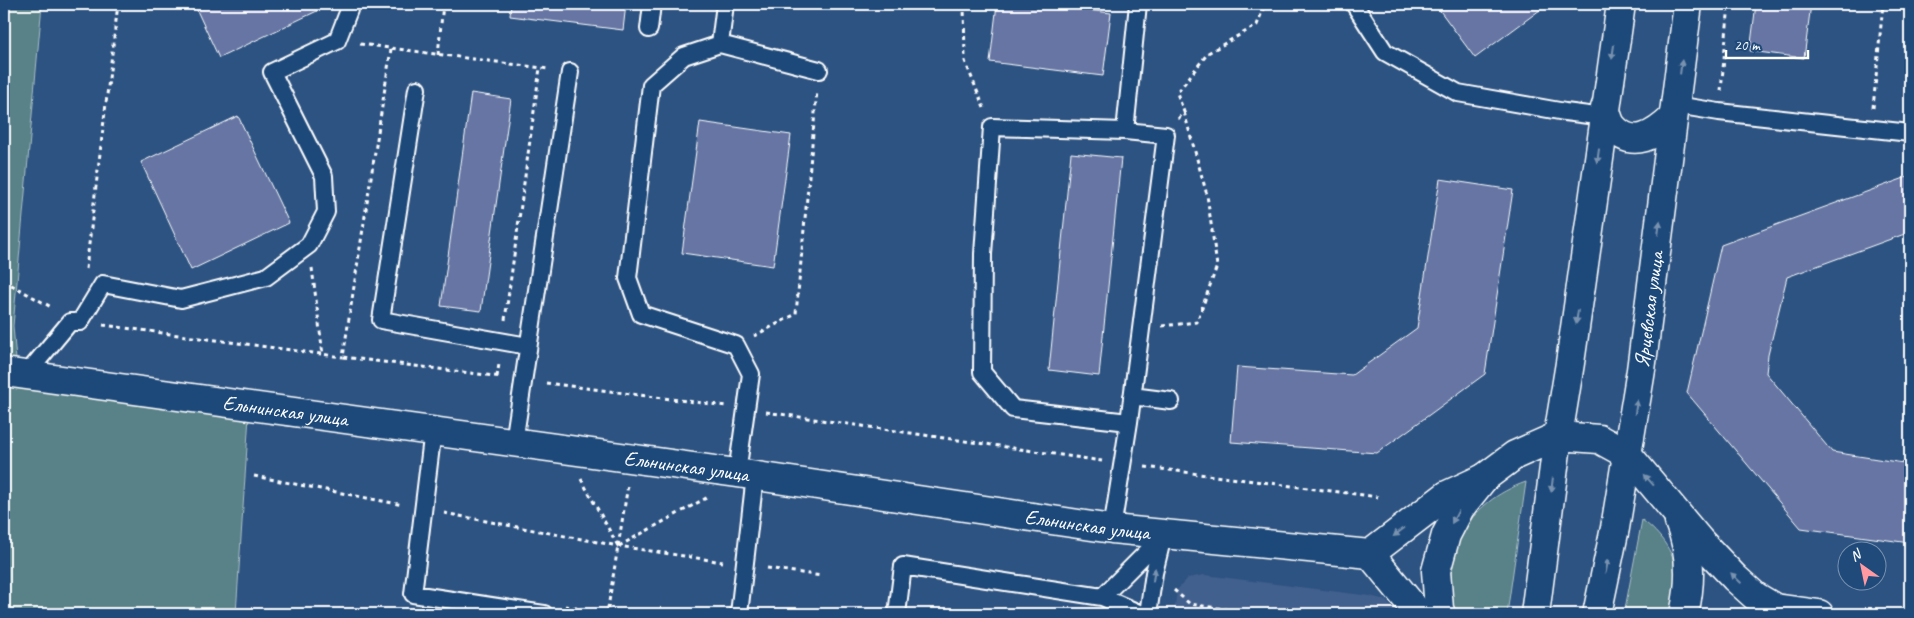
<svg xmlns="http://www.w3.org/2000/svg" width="1914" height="618" viewBox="0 0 1914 618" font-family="Caveat,sans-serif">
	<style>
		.built { fill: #42608e }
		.green { fill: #588188; stroke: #acc0c4 }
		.building { fill: #6675a3; stroke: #fff }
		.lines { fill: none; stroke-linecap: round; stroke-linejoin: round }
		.lane-casing { stroke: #fff; stroke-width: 20 }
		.street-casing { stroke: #fff; stroke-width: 31 }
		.secondary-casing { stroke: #fff; stroke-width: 31 }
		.path { stroke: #fff; stroke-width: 3; stroke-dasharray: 4 4; stroke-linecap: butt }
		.lane { stroke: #1f4a7a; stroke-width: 16 }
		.street { stroke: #1f4a7a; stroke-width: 28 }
		.secondary { stroke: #1f4a7a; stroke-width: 28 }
		.oneway { fill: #7992af }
		.labels { text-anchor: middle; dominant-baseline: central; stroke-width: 4.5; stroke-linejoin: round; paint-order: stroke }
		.street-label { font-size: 21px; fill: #fff; stroke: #1f4a7a }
	</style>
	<rect width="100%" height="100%" fill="#2d5382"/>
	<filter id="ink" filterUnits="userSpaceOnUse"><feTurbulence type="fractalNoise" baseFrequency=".02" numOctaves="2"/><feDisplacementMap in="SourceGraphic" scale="10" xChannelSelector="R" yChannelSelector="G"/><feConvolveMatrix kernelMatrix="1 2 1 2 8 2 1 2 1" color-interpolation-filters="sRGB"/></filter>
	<g filter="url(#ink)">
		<!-- built -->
		<path class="built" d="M 1204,575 L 1370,596 L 1385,600 L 1398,614 L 1174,614 L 1177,590 L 1188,578 Z"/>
		<!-- green -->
		<path class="green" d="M 4,4 L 42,4 L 13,326 L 18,382 L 249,416 L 236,614 L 4,614 Z
			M 1526,482 L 1507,614 L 1456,614 C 1437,554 1468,502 1526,482 Z
			M 1642,520 C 1660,533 1677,555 1677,579 C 1677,590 1673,603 1672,614 L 1624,614 Z"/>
		<!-- building -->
		<path class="building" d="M 194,4 L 313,4 L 317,11 L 219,58 Z
			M 511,4 L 626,4 L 623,30 L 510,16 Z
			M 997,4 L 1040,4 L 1111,13 L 1103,76 L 990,62 Z
			M 1435,4 L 1548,4 L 1475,58 Z
			M 1756,4 L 1811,4 L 1804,58 L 1750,51 Z
			M 471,93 L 511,99 L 481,311 L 441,306 Z
			M 238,116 L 289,223 L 191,270 L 141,162 Z
			M 700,122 L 791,135 L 773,266 L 682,253 Z
			M 1071,153 L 1121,158 L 1099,376 L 1049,370 Z
			M 1910,176 L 1910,232 L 1787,277 L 1768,355 L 1766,373 L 1832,452 L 1910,464 L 1910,543 L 1801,528 L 1687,393 L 1721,245 Z
			M 1440,179 L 1513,190 L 1485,374 L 1377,453 L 1231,442 L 1237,367 L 1352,375 L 1417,328 Z"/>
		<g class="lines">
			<defs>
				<path id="lane" d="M 725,4 L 720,44 L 684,56 L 651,85 L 628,278 L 641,314 L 736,345 L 751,374 L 737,473
					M 1354,4 L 1385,52 L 1458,93 L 1565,112 L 1604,117
					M 649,29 L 652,4
					M 720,44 L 819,70
					M 417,89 L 381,320 L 528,346
					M 1676,105 L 1719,112 L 1910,133
					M 1125,131 L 1138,4
					M 25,376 L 70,322 L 80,322 L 103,284 L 181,299 L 266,277 L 309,245 L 326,212 L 324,176 L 272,72 L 337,41 L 349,10 L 347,4
					M 1132,396 L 1171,401
					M 433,430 L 413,594 L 544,614
					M 514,442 L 570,72
					M 1112,529 L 1129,422 L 1166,135 L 1125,131 L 992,127 L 983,254 L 982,372 L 1013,409 L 1129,422
					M 1102,597 L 1163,536
					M 739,614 L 755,476
					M 897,614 L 903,566 L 1102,597 L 1141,614
					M 1148,614 L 1154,573 L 1163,536"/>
				<g id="street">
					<path id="s1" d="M 4,372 L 737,473 L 1112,529 L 1370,554"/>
					<path d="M 1370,554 L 1447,495 L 1484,478"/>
					<path d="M 1370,554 L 1419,614"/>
				</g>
				<g id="secondary">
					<path d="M 1605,108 C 1607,114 1609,122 1612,126 C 1633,151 1656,134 1673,118"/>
					<path d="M 1679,522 C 1692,552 1691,584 1684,614"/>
					<path d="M 1441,614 L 1439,609 L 1436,571 L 1446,535 L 1460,508 L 1484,478 L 1515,455 L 1558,436 L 1599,439 L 1628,455 L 1700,541 L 1735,578 L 1755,596 L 1775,608 L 1819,614"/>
					<path d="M 1535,614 L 1558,436 L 1570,363 L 1621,4"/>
					<path id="s2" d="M 1597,614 L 1615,528 L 1641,370 L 1688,4"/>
				</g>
			</defs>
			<!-- lane casing -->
			<use href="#lane" class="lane-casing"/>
			<!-- street casing -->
			<use href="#street" class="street-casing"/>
			<!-- secondary casing -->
			<use href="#secondary" class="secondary-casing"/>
			<!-- path -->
			<path class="path" d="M 964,4 L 965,61 L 984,108
				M 360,44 L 549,69
				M 391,49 L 343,357 L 502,377
				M 438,55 L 443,4
				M 1721,91 L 1729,4
				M 1873,108 L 1883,4
				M 1178,119 L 1184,112 L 1177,93 L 1208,53 L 1257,25 L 1265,4
				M 312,268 L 323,355
				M 86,269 L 118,4
				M 4,281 L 53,308
				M 505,320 L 540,68
				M 103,325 L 343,357
				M 1162,326 L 1197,322 L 1217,266 L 1207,195 L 1184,112
				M 754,336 L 796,314 L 817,91
				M 497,377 L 499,364
				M 546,383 L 726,406
				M 766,412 L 1102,461
				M 1145,467 L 1378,497
				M 254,476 L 403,505
				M 581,479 L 618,546
				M 444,513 L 618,546 L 723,562
				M 619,546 L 708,497
				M 767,568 L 822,576
				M 1174,590 L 1190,604 L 1258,614
				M 565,606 L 607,614 L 628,485"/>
			<!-- lane -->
			<use href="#lane" class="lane"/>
			<!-- street -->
			<use href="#street" class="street"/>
			<!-- secondary -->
			<use href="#secondary" class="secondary"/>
		</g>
		<!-- one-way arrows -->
		<defs><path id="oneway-solid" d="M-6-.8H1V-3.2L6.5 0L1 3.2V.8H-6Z" transform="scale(1.25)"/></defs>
		<g class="oneway">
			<use href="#oneway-solid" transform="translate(1613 52) rotate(98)"/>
			<use href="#oneway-solid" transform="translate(1681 67) rotate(-83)"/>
			<use href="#oneway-solid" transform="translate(1598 156) rotate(98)"/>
			<use href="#oneway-solid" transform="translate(1659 228) rotate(-83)"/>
			<use href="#oneway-solid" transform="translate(1577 317) rotate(98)"/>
			<use href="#oneway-solid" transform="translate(1636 407) rotate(-81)"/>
			<use href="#oneway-solid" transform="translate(1649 480) rotate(-131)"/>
			<use href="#oneway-solid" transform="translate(1552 485) rotate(97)"/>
			<use href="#oneway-solid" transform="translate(1455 517) rotate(118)"/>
			<use href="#oneway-solid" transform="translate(1399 532) rotate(143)"/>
			<use href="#oneway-solid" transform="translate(1607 566) rotate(-79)"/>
			<use href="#oneway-solid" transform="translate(1154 575) rotate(-80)"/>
			<use href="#oneway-solid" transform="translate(1736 578) rotate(-136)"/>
		</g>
	</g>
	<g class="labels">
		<!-- street labels -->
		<g class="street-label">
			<text stroke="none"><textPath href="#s2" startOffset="309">Ярцевская улица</textPath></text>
			<text stroke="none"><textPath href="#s1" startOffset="284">Ельнинская улица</textPath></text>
			<text stroke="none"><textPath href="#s1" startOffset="689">Ельнинская улица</textPath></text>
			<text stroke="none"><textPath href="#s1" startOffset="1094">Ельнинская улица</textPath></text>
		</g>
	</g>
	<!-- margin -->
	<rect width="1914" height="618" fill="none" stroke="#1f4a7a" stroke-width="20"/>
	<rect x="10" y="10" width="1894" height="598" fill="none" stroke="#fff" stroke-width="2" filter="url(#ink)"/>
	<!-- north arrow -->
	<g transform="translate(1862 566) rotate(327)"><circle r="24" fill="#1f4a7a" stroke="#7992af"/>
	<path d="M0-4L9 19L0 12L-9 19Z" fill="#ff9aa2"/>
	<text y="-8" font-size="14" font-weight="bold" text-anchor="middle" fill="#ffffff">N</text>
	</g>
	<!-- scale -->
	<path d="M1726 50v8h82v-8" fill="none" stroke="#ffffff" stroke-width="2.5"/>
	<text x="1734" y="50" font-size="15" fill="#ffffff" stroke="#1f4a7a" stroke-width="4" paint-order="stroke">20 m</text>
</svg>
